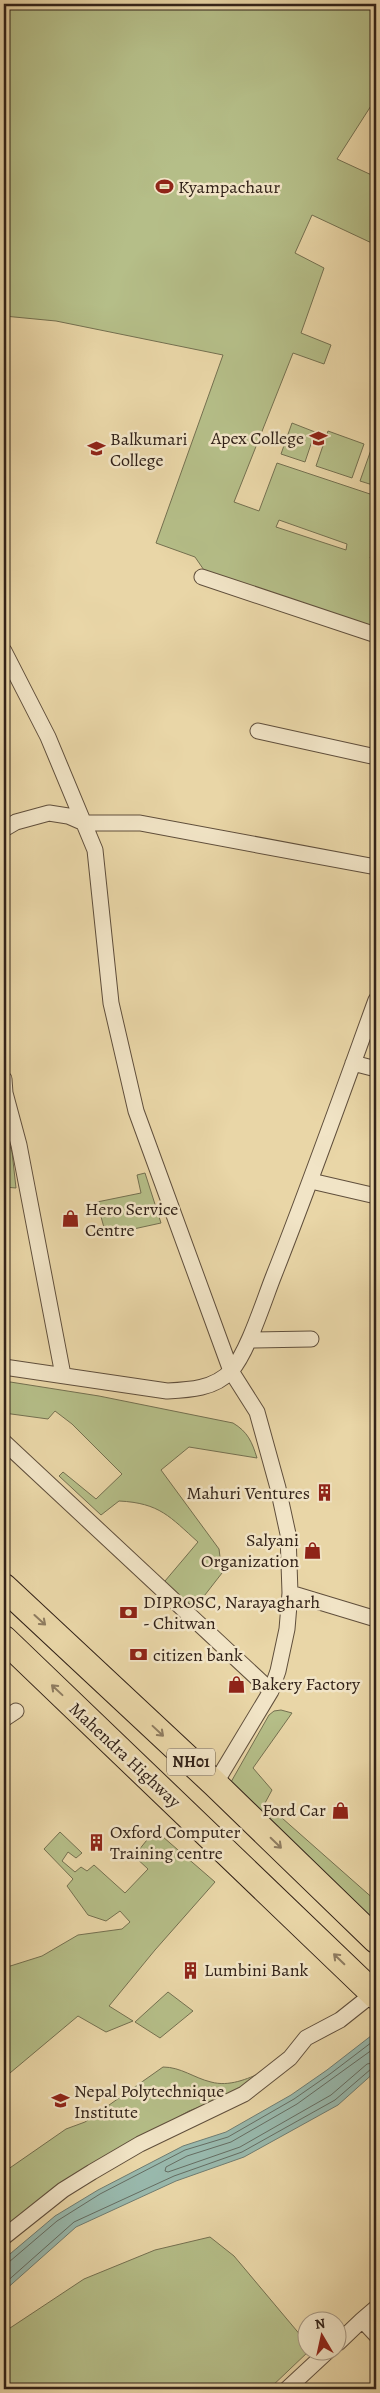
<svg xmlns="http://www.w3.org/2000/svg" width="380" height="2393" viewBox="0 0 380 2393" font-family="Alegreya,serif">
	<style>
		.green { fill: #b5be88; stroke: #747050; fill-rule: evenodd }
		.water { fill: #98b8ac; stroke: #6f7c71 }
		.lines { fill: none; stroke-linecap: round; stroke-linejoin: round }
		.shore { stroke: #656d62; stroke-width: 1 }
		.minor-casing { stroke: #604f3c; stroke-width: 17 }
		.trunk-casing { stroke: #322218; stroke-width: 28 }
		.minor { stroke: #f1e4c6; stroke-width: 15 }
		.trunk { stroke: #e9d6a7; stroke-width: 26 }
		.oneway { stroke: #8e7c60 }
		.labels { text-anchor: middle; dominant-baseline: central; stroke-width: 5; stroke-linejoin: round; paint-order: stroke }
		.shield { fill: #f1e4c6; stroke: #6b5c4c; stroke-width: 1 }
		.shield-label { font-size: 16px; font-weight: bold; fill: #322218 }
		.poi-label { font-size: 18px; fill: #322218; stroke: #f1e4c6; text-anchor: start }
		.street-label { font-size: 18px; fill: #322218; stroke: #f1e4c6 }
	</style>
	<rect width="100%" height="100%" fill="#e9d6a7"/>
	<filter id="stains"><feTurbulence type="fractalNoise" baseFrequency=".004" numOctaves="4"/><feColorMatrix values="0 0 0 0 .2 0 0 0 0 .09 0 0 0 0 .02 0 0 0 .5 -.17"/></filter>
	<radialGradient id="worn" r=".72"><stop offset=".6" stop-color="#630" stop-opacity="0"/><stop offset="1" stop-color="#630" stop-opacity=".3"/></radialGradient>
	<!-- green -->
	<path class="green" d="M 4,4 L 376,4 L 376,98 L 337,159 L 376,177 L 376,245 L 312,215 L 295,253 L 324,268 L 301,333 L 331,345 L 324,364 L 293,353 L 234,502 L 259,511 L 277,463 L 376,496 L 376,541 L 370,558 L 376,560 L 376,629 L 206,573 L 195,557 L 156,543 L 223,355 L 56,321 L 4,316 ZM 279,520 L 347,544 L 346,550 L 276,527 Z
		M 292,423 L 315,432 L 305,462 L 281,454 Z
		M 328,431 L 364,444 L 352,478 L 316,466 Z
		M 372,447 L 376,449 L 376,486 L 360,481 Z
		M 4,1127 L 12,1152 L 16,1188 L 4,1187 Z
		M 145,1173 L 161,1223 L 106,1235 L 97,1202 L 141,1193 L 137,1175 Z
		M 4,1381 L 99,1396 L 233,1423 C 248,1432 252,1442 257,1458 L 189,1447 L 161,1470 L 219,1549 L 222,1573 L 194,1609 L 165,1581 L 198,1542 C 170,1517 160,1503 119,1501 L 101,1515 L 59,1476 L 63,1472 L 96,1499 L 122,1474 L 72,1424 L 55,1411 L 48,1419 L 4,1413 Z
		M 281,1710 L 292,1713 L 253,1768 L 272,1790 L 265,1803 L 376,1901 L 376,1941 L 231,1782 L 269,1715 L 274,1711 Z
		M 155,1830 L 215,1882 L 155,1950 L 109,2006 L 133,2021 L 106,2032 L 78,2016 L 4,2078 L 4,1968 L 42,1956 L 78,1935 L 122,1929 L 130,1922 L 120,1911 L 106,1921 L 88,1915 L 67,1886 L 73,1879 L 44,1849 L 60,1832 L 82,1853 L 76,1858 L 68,1852 L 62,1861 L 75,1872 L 81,1867 L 87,1871 L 94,1865 L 125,1893 L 148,1869 L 134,1856 Z
		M 168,1992 L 193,2011 L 160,2038 L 135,2022 Z
		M 163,2067 C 181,2067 194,2078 211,2082 C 229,2087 247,2079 263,2072 L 233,2094 L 189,2111 L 114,2153 L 4,2229 L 4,2172 L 66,2129 L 85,2122 Z
		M 210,2237 L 234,2256 L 307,2343 L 308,2350 L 309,2351 L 269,2389 L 4,2389 L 4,2332 L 84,2279 L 155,2250 Z"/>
	<!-- water -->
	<path class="water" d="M 376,2032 L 376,2071 L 338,2105 L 244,2157 L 176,2181 L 76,2227 L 4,2291 L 4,2259 L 55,2216 L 98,2190 L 183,2146 L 226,2132 L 291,2095 L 327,2070 Z"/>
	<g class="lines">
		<!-- shore -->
		<path class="shore" d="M 376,2047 L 297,2104 L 231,2142 L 187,2156 L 166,2167 L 165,2171 L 168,2172 L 240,2147 L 331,2095 L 367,2064 L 376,2062
			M 4,2263 L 9,2262 L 57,2221 L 100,2194 L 185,2150 L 228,2137 L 294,2099 L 330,2074 L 376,2039
			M 4,2284 L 74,2222 L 174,2176 L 242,2152 L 335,2100 L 371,2069 L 376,2068"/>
		<defs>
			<path id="minor" d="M 202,577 L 376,635
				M 4,651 L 48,737 L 95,850 L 111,1003 L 136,1111 L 231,1371 L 257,1412 L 278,1488 L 288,1534 L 290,1593 L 287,1629 L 278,1671 L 271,1691 L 215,1784
				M 258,731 L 376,757
				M 4,829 L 16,822 L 49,813 L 68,816 L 84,823 L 140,823 L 376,867
				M 353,1063 L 376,1069
				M 4,1079 L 5,1093 L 19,1145 L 63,1375
				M 311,1181 L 376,1196
				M 249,1340 L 311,1339
				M 4,1367 L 167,1391 C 189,1390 214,1389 231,1371 C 248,1352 264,1300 274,1275 C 310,1184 343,1091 376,1000
				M 4,1442 L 271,1691
				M 290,1593 L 376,1619
				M 4,1719 L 16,1711
				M 4,2237 L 63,2190 L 92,2172 L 140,2144 L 244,2094 L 290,2058 L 306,2038 L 340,2020 L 374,1993
				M 376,2308 L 362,2320 L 376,2335
				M 338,2343 L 362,2320
				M 287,2389 L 329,2350"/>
			<path id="trunk" d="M 4,1587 L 215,1784 L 376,1940
				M 4,1639 L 376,1996"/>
		</defs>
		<!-- minor casing -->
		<use href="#minor" class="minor-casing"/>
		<!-- trunk casing -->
		<use href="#trunk" class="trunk-casing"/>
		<!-- minor -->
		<use href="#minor" class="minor"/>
		<!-- trunk -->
		<use href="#trunk" class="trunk"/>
	</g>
	<!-- one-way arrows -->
	<defs><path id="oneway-shaft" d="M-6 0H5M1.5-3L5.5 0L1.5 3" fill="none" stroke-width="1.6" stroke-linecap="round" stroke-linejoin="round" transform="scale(1.25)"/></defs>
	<g class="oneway">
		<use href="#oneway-shaft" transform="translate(40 1620) rotate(42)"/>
		<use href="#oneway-shaft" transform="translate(57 1690) rotate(-137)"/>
		<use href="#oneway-shaft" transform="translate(158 1731) rotate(43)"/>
		<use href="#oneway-shaft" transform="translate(276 1843) rotate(44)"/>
		<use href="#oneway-shaft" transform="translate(339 1959) rotate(-136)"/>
	</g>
	<!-- icons -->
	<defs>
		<symbol id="stadium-bare" viewBox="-9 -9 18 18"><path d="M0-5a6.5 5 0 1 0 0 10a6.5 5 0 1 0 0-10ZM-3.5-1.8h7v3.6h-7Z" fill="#8f2418" stroke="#f1e4c6" stroke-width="2.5" paint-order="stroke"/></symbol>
		<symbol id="university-bare" viewBox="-9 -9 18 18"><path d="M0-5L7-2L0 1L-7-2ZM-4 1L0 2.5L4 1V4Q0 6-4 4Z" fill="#8f2418" stroke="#f1e4c6" stroke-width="2.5" paint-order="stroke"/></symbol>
		<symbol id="shop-bare" viewBox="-9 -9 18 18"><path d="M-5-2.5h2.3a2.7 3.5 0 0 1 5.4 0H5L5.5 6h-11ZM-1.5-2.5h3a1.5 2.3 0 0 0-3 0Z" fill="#8f2418" stroke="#f1e4c6" stroke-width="2.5" paint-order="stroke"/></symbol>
		<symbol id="building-bare" viewBox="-9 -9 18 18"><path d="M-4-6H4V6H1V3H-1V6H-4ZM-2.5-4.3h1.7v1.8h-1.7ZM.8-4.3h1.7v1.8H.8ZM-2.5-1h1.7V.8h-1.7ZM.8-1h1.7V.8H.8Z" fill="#8f2418" stroke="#f1e4c6" stroke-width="2.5" paint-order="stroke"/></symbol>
		<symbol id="bank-bare" viewBox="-9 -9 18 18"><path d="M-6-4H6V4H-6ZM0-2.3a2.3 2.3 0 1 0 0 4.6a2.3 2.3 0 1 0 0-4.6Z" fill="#8f2418" stroke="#f1e4c6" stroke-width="2.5" paint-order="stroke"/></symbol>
	</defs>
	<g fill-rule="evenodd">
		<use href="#stadium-bare" x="152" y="174" width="25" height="25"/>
		<use href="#university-bare" x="306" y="426" width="25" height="25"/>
		<use href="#university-bare" x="84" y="436" width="25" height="25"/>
		<use href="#shop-bare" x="58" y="1206" width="25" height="25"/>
		<use href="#building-bare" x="312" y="1480" width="25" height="25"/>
		<use href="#shop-bare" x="300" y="1538" width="25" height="25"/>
		<use href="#bank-bare" x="116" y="1600" width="25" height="25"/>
		<use href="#bank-bare" x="126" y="1642" width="25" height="25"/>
		<use href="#shop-bare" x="224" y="1672" width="25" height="25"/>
		<use href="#shop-bare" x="328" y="1798" width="25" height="25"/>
		<use href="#building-bare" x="84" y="1830" width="25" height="25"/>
		<use href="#building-bare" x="178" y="1958" width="25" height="25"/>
		<use href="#university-bare" x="48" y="2088" width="25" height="25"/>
	</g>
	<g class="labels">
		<!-- shield labels -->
		<rect class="shield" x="167" y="1748.5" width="48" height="27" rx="4"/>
		<g class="shield-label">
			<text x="191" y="1762">NH01</text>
		</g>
		<!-- poi labels -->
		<g class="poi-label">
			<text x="178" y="187">Kyampachaur</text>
			<text x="304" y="438" text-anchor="end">Apex College</text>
			<text x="110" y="439">Balkumari<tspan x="110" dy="21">College</tspan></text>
			<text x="85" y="1209">Hero Service<tspan x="85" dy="21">Centre</tspan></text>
			<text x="310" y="1493" text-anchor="end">Mahuri Ventures</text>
			<text x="299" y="1540" text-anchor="end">Salyani<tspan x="299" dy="21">Organization</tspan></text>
			<text x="143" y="1602">DIPROSC, Narayagharh<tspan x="143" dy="21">- Chitwan</tspan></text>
			<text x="153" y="1655">citizen bank</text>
			<text x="251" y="1684">Bakery Factory</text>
			<text x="326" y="1810" text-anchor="end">Ford Car</text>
			<text x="110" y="1832">Oxford Computer<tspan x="110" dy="21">Training centre</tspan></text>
			<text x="204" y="1970">Lumbini Bank</text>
			<text x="74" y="2091">Nepal Polytechnique<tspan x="74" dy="21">Institute</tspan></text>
		</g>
		<!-- street labels -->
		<g class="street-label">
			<text transform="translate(125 1755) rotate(43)">Mahendra Highway</text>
		</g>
	</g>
	<!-- margin -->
	<rect width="380" height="2393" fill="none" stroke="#e9d6a7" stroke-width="20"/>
	<rect x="5" y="5" width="370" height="2383" fill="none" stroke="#322218" stroke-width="2.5"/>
	<rect x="10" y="10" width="360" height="2373" fill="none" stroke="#322218"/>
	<!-- north arrow -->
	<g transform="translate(322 2336) rotate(351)"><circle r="24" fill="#f1e4c6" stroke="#a59680"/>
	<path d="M0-4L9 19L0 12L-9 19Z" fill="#8f2418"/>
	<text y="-8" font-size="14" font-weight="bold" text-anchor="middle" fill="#322218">N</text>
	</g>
	<rect width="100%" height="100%" filter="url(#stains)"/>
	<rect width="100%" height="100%" fill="url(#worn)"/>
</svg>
